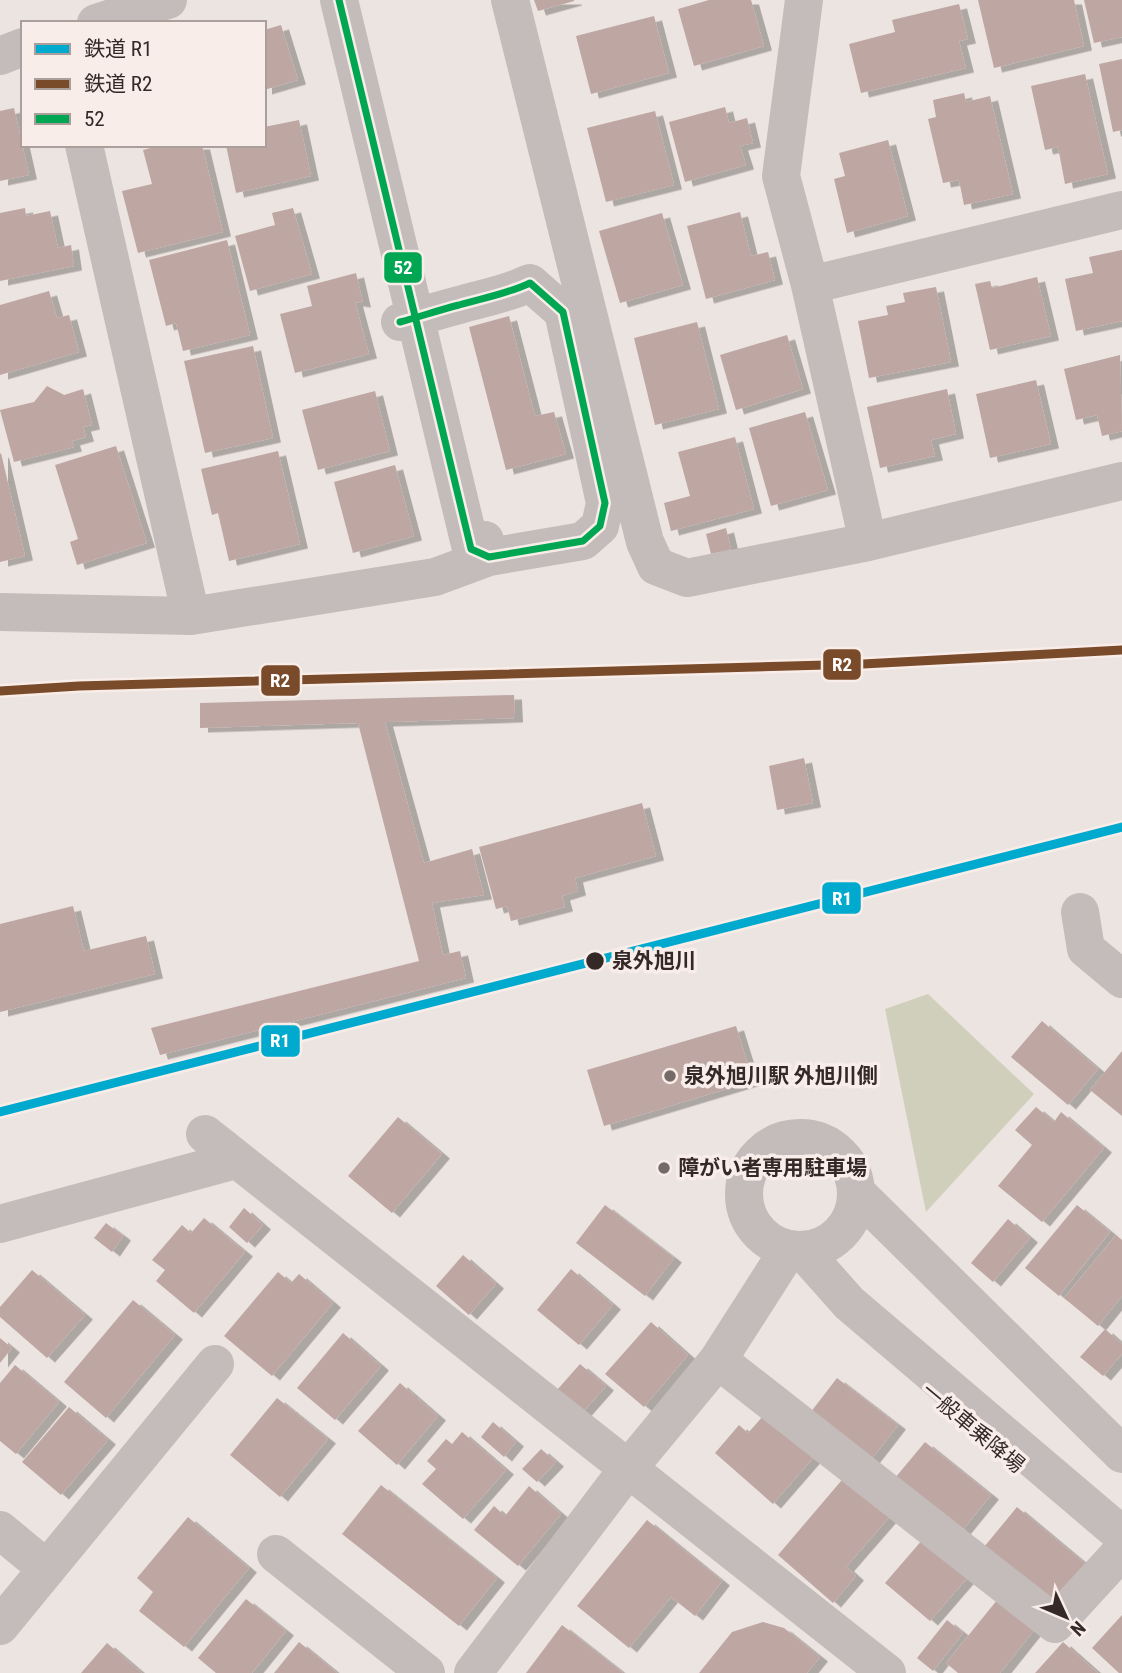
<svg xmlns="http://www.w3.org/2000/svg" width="1122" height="1673" viewBox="0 0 1122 1673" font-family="'Roboto Condensed','Noto Sans JP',sans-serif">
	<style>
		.green { fill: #d0cfbb }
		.building { fill: #bea6a3; filter: url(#shadow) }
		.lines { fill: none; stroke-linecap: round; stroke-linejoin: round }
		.minor { stroke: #c4bcba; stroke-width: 38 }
		.bus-1-casing { stroke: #f8ede8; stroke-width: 12 }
		.bus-1 { stroke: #00a651; stroke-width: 7 }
		.rail-1-casing { stroke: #f8ede8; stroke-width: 14 }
		.rail-2-casing { stroke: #f8ede8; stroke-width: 14 }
		.rail-1 { stroke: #00a9ce; stroke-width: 9 }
		.rail-2 { stroke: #7a4b2a; stroke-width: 9 }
		.stop-dot { fill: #352928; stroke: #f8ede8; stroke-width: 2.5 }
		.poi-dot { fill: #756a68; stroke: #f8ede8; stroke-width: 2.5 }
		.labels { text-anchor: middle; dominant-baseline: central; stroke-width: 7; stroke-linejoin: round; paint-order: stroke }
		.stop-label { font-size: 21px; font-weight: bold; fill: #352928; stroke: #f8ede8; text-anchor: start }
		.poi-label { font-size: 21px; font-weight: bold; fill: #352928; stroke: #f8ede8; text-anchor: start }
		.street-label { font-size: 21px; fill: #352928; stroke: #f8ede8 }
		.line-badge { stroke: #f8ede8; stroke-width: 2.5 }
		.badge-label { font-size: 19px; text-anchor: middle; font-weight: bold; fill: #fff }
	</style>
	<defs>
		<filter id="shadow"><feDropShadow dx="8" dy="4.5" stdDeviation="0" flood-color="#0004"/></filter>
	</defs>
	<rect width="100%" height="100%" fill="#ece4e0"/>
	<!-- green -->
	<path class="green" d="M 928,994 L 1034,1094 L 926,1212 L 885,1009 Z"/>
	<!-- building -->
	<path class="building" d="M 534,0 L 574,0 L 574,1 L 538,11 Z
		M 709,0 L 751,0 L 764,46 L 694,66 L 678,9 Z
		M 978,0 L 1074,0 L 1084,46 L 994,68 Z
		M 1084,0 L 1122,0 L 1122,37 L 1094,43 Z
		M 959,4 L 968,39 L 959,41 L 966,68 L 861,93 L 849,44 L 895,32 L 892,20 Z
		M 654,16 L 669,73 L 591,94 L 576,36 Z
		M 281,25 L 298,80 L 264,90 L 264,30 Z
		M 1122,59 L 1122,130 L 1113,132 L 1099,64 Z
		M 1085,74 L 1108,174 L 1065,184 L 1058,147 L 1045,150 L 1031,86 Z
		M 964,93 L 966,102 L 990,96 L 1013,194 L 964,205 L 959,180 L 943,183 L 928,119 L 936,117 L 933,100 Z
		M 725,107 L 729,123 L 747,118 L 753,143 L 740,146 L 746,165 L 685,182 L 669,122 Z
		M 14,108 L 29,175 L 0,181 L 0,111 Z
		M 655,111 L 674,185 L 606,202 L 587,128 Z
		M 299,120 L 311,176 L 236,193 L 226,145 L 264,145 L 264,127 Z
		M 888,140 L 908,216 L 847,233 L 834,179 L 845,176 L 839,153 Z
		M 162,145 L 202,145 L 223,232 L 138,253 L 122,191 L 152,184 L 143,150 Z
		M 25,208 L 26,216 L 50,211 L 58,248 L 71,245 L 74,266 L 0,281 L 0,213 Z
		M 293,208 L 312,274 L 250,291 L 235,236 L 275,225 L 272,213 Z
		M 740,212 L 751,256 L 768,252 L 775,280 L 706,299 L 687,226 Z
		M 662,213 L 683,285 L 620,303 L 599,231 Z
		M 227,240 L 250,335 L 183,351 L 176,323 L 166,326 L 149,260 Z
		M 1122,250 L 1122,321 L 1076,331 L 1065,279 L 1093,273 L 1089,257 Z
		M 356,273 L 363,303 L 355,302 L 369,354 L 295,373 L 280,314 L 312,306 L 307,286 Z
		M 1037,277 L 1051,336 L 990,350 L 975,284 L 990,281 L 992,288 Z
		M 936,287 L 951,362 L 869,378 L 858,321 L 888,315 L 886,306 L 905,302 L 903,293 Z
		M 49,291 L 57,318 L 69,315 L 79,352 L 0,375 L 0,305 Z
		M 509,316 L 535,416 L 554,412 L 566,454 L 506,470 L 469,327 Z
		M 697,322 L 719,409 L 655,425 L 634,338 Z
		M 787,335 L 803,389 L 736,410 L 720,355 Z
		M 253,346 L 273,438 L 205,453 L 184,361 Z
		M 1120,355 L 1122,431 L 1102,436 L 1097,415 L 1076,420 L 1064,369 Z
		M 1036,380 L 1051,444 L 990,458 L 976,394 Z
		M 47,386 L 64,395 L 83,389 L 92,425 L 83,427 L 86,437 L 72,441 L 74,447 L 14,462 L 0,410 L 34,402 Z
		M 947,389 L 956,434 L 931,440 L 935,456 L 880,468 L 867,407 Z
		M 375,391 L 390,451 L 318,470 L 302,410 Z
		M 805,412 L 828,490 L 771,506 L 749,428 Z
		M 735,437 L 754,509 L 671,531 L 664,503 L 690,496 L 678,452 Z
		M 116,446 L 147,543 L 77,565 L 70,542 L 78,539 L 55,465 Z
		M 278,451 L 300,544 L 229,561 L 218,513 L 212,515 L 201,469 Z
		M 1,453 L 25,556 L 0,562 L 0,454 Z
		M 395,465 L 414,536 L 353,553 L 334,482 Z
		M 726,528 L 731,549 L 711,554 L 706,534 Z
		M 514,695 L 515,718 L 385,722 L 424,863 L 472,849 L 484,895 L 432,903 L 443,955 L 460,951 L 466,978 L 160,1055 L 151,1028 L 419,961 L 358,723 L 200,728 L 200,703 Z
		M 804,758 L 813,803 L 777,810 L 769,766 Z
		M 642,803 L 656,856 L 575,878 L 578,891 L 562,896 L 565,907 L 511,921 L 507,906 L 496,909 L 479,847 Z
		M 73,906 L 84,951 L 146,936 L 155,974 L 0,1012 L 0,924 Z
		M 1042,1021 L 1098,1069 L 1068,1105 L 1011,1057 Z
		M 736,1026 L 753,1081 L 604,1126 L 587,1070 Z
		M 1122,1051 L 1122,1116 L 1090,1090 Z
		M 1036,1107 L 1054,1122 L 1061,1112 L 1104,1148 L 1042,1222 L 998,1186 L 1032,1145 L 1015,1130 Z
		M 398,1117 L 442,1154 L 392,1213 L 348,1176 Z
		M 605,1205 L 674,1258 L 645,1296 L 576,1243 Z
		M 1077,1205 L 1110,1232 L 1059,1296 L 1025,1268 Z
		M 244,1208 L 263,1225 L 247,1243 L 229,1227 Z
		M 204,1218 L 245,1252 L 194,1313 L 156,1281 L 165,1270 L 152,1260 L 182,1225 L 191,1233 Z
		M 1008,1219 L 1030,1238 L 993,1282 L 971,1263 Z
		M 106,1223 L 123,1236 L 112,1252 L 94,1238 Z
		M 1116,1235 L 1122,1240 L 1122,1296 L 1098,1326 L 1064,1298 Z
		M 463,1255 L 496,1284 L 469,1315 L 436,1286 Z
		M 571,1269 L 613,1305 L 579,1345 L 537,1310 Z
		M 32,1270 L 85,1315 L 47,1358 L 0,1317 L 0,1307 Z
		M 278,1272 L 291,1283 L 299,1274 L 333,1303 L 272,1376 L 224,1336 Z
		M 133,1300 L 175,1335 L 106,1418 L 64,1382 Z
		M 651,1322 L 688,1355 L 644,1407 L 605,1374 Z
		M 1105,1329 L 1122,1344 L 1122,1354 L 1103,1376 L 1080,1357 Z
		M 343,1333 L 381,1366 L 335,1420 L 297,1388 Z
		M 0,1338 L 12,1348 L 0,1363 Z
		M 580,1364 L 606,1386 L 583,1412 L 557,1390 Z
		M 15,1365 L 59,1402 L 16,1454 L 0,1441 L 0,1383 Z
		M 837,1378 L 898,1425 L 867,1465 L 807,1417 Z
		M 400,1383 L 438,1416 L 397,1465 L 358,1431 Z
		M 277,1398 L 328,1439 L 280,1497 L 230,1455 Z
		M 69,1407 L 108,1440 L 61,1495 L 22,1462 Z
		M 764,1415 L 813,1458 L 773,1504 L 715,1453 L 739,1425 L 748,1433 Z
		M 493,1422 L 516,1442 L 504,1457 L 481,1437 Z
		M 462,1432 L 506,1470 L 463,1519 L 422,1484 L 436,1469 L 427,1461 L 446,1439 L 452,1444 Z
		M 925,1442 L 991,1495 L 961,1532 L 895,1478 Z
		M 541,1449 L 556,1462 L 537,1482 L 522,1469 Z
		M 847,1474 L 893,1513 L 846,1567 L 856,1576 L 833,1603 L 778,1555 Z
		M 381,1485 L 497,1578 L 459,1626 L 342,1534 Z
		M 529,1486 L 561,1514 L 518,1566 L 474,1530 L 494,1506 L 505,1516 Z
		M 1017,1507 L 1089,1567 L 1057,1606 L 984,1547 Z
		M 188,1517 L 249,1568 L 184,1647 L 139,1611 L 153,1592 L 137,1578 Z
		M 647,1520 L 722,1581 L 695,1616 L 671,1597 L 629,1648 L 577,1606 Z
		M 923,1539 L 968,1577 L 930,1621 L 885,1583 Z
		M 1002,1594 L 1039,1624 L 1000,1673 L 958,1673 L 946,1663 Z
		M 246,1599 L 286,1631 L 252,1673 L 216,1673 L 198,1658 Z
		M 1122,1615 L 1122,1673 L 1119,1673 L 1092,1648 Z
		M 947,1620 L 963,1633 L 933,1671 L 917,1658 Z
		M 763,1622 L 784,1628 L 820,1657 L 807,1673 L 699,1673 L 732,1632 Z
		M 562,1625 L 623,1673 L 526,1673 Z
		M 299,1642 L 337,1673 L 274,1673 Z
		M 1063,1642 L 1098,1673 L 1035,1673 Z
		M 107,1643 L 142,1673 L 81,1673 Z"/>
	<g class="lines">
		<!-- minor -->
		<path class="minor" d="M 339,0 L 471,549 L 489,557 L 583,541 L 600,526 L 605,503 L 563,312 L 530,283 C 507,294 483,298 459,305 C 439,310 419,317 400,322
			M 510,0 L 645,542 L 656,566 L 687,578 L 868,542 L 1122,481
			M 804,0 L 781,176 L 810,285 L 868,542
			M 96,23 L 168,0
			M 0,56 L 23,47
			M 84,145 L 191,616
			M 810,285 L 1122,210
			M 0,612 L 191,616 L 435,577 L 489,557 L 485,540
			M 1080,912 L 1086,949 L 1122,979
			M 205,1134 L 887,1673
			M744 1194a56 56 0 1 1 112 0a56 56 0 1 1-112 0Z
			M 856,1192 L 1122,1454
			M 0,1224 L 236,1160
			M 802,1250 L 849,1303 L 1122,1535
			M 718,1360 L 1055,1624 L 1122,1551
			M 0,1530 L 47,1569
			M 276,1554 L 426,1673
			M 0,1626 L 215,1364
			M 473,1673 L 627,1470 L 718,1360 L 789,1249"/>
		<defs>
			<path id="bus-1" d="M 339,0 L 471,549 L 489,557 L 583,541 L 600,526 L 605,503 L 563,312 L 530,283 C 507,294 483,298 459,305 C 439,310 419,317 400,322"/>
		</defs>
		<!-- bus-1 casing -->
		<use href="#bus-1" class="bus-1-casing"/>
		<!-- bus-1 -->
		<use href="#bus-1" class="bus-1"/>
		<defs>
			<path id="rail-1" d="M 0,1112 L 1122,827"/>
			<path id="rail-2" d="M 0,691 L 79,686 L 863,664 L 1122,650"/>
		</defs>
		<!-- rail-1 casing -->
		<use href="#rail-1" class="rail-1-casing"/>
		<!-- rail-2 casing -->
		<use href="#rail-2" class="rail-2-casing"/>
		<!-- rail-1 -->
		<use href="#rail-1" class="rail-1"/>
		<!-- rail-2 -->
		<use href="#rail-2" class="rail-2"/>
	</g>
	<!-- markers -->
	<circle class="stop-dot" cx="595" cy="961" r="10"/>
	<g class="poi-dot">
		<circle cx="670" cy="1076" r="7"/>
		<circle cx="664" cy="1168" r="7"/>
	</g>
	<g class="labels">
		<!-- stop labels -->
		<g class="stop-label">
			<text x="612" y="961">泉外旭川</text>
		</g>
		<!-- poi labels -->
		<g class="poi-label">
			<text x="684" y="1076">泉外旭川駅 外旭川側</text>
			<text x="678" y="1168">障がい者専用駐車場</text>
		</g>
		<!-- street labels -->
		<g class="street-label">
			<text transform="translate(973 1428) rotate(40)">一般車乗降場</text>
		</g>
	</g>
	<g class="line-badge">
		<rect x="383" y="251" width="40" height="33" rx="7" fill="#00a651"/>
		<rect x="822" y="648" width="40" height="33" rx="7" fill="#7a4b2a"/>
		<rect x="260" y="664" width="41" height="33" rx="7" fill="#7a4b2a"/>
		<rect x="821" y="881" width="41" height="34" rx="7" fill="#00a9ce"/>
		<rect x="260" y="1024" width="41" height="34" rx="7" fill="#00a9ce"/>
	</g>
	<g class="badge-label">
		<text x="403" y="274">52</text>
		<text x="842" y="671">R2</text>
		<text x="280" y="687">R2</text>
		<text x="842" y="905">R1</text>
		<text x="280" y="1047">R1</text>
	</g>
	<!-- legend -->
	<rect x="21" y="21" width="245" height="126" fill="#f8ede8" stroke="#aa9f9b" stroke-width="2"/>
	<rect x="35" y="44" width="35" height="10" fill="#00a9ce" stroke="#aa9f9b" stroke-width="2"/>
	<text x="84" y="56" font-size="21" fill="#352928">鉄道 R1</text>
	<rect x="35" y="79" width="35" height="10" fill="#7a4b2a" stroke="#aa9f9b" stroke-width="2"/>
	<text x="84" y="91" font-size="21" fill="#352928">鉄道 R2</text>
	<rect x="35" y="114" width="35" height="10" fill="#00a651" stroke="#aa9f9b" stroke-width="2"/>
	<text x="84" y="126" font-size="21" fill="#352928">52</text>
	<!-- north arrow -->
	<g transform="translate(1066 1617) rotate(134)" stroke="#f8ede8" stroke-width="5" paint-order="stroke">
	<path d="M0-5L12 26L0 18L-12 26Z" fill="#352928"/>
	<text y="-10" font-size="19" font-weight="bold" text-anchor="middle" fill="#352928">N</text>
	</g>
</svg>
